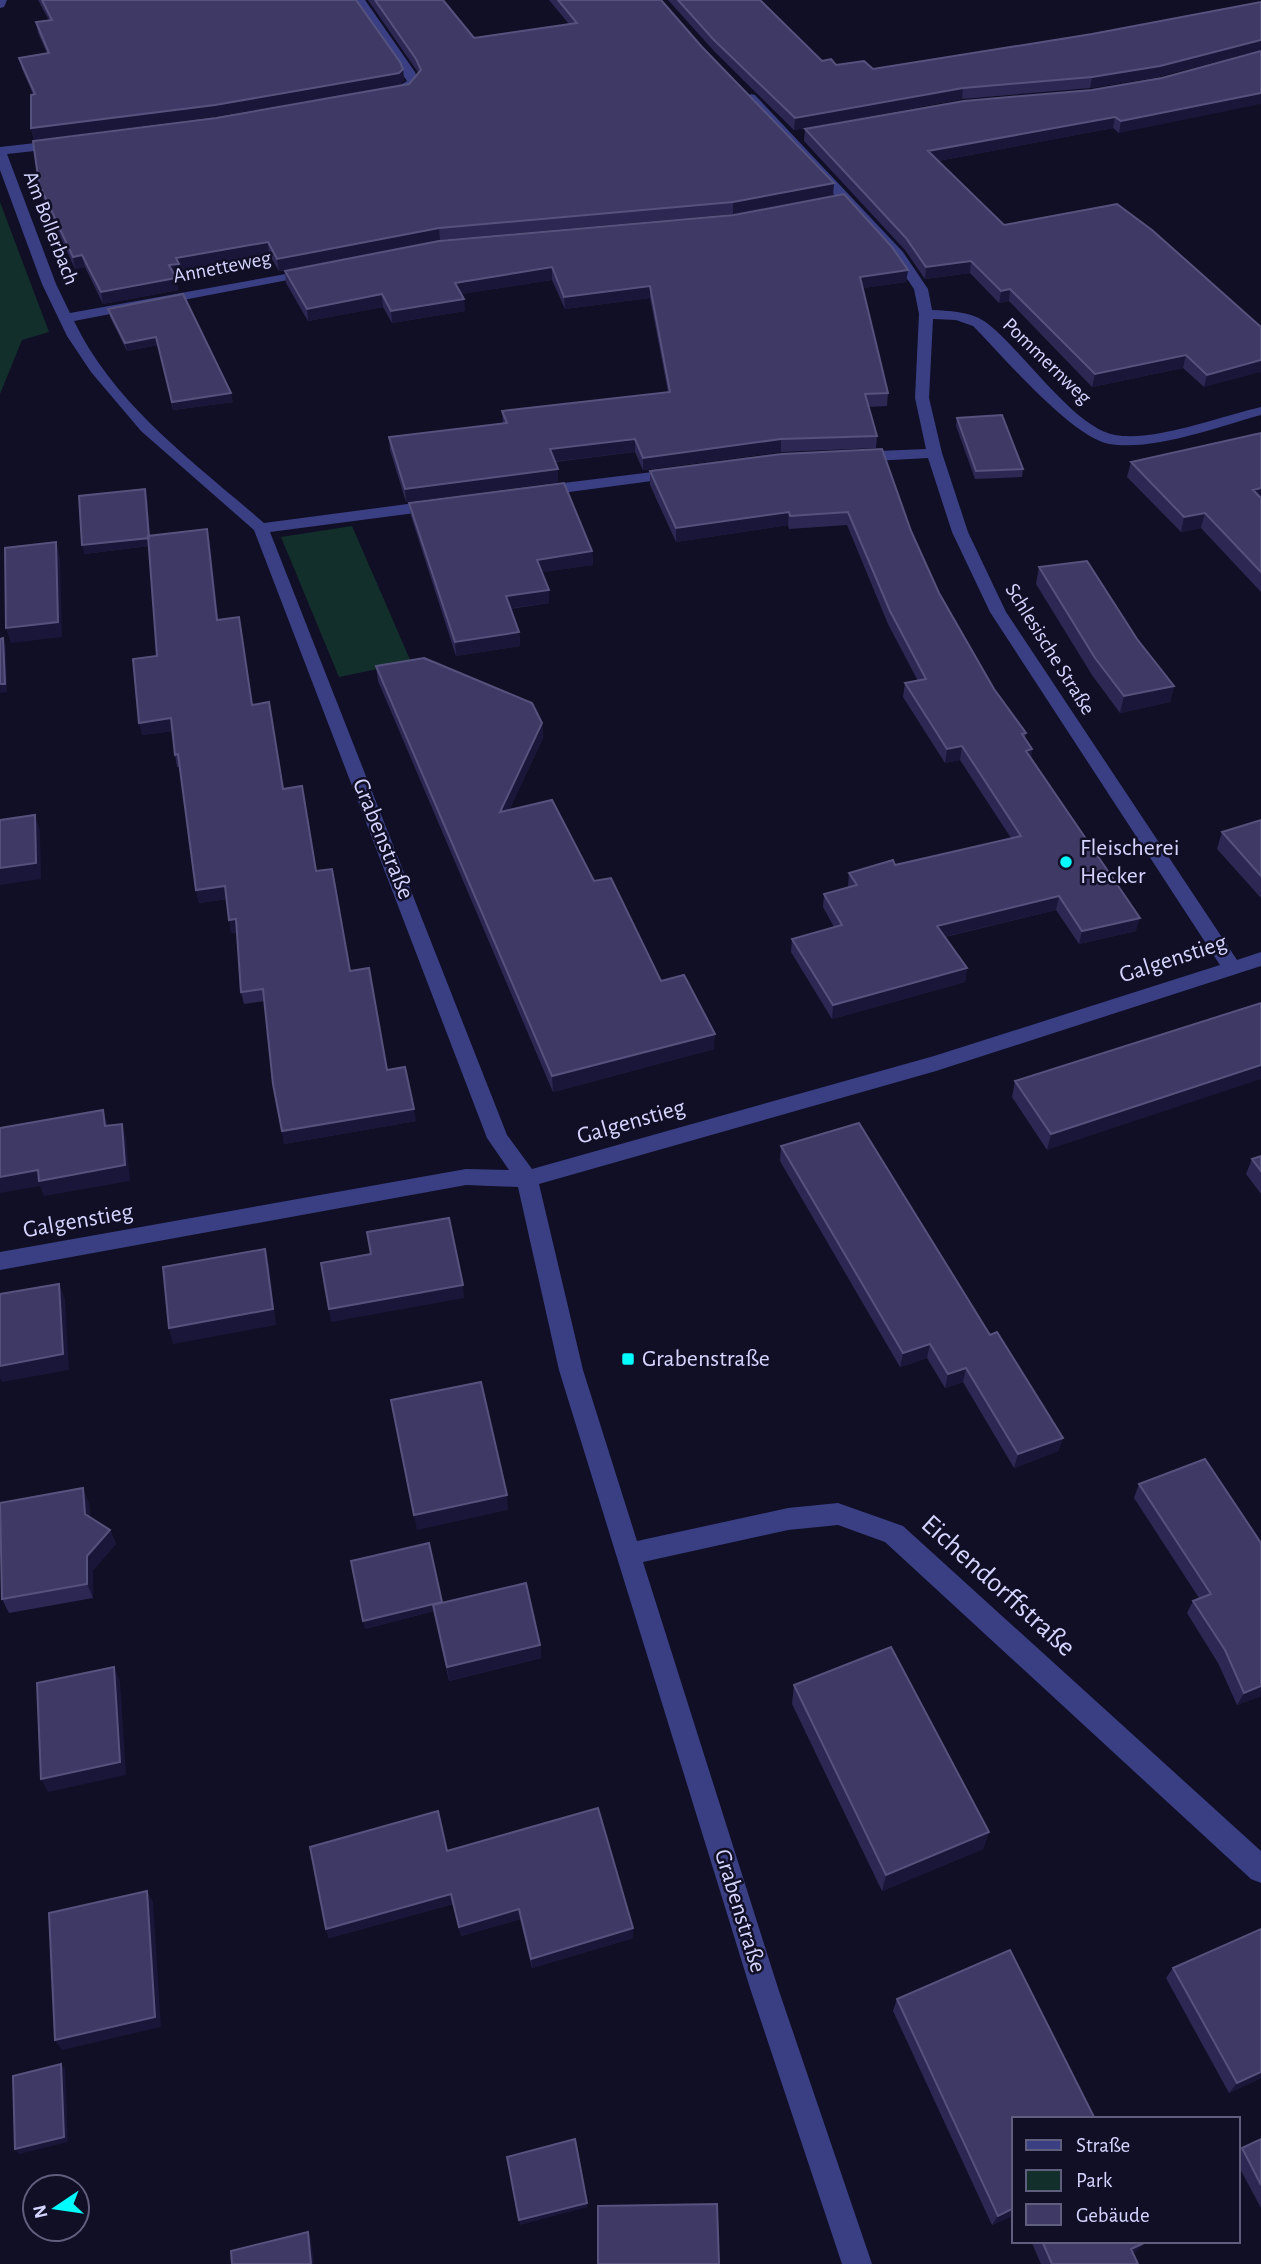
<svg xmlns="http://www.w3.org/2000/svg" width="1261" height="2264" viewBox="0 0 1261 2264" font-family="'Alegreya Sans',sans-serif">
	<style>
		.green { fill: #122f2b }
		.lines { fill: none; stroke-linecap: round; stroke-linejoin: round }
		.street { fill: #3a3f84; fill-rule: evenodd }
		.wall { fill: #2d2853 }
		.shaded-wall { fill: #1a1639 }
		.building { fill: #3f3a65; stroke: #56527e; stroke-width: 2 }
		.poi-dot { fill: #02fbfc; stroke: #110f25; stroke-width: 2.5 }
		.labels { text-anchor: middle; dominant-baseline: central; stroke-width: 5; stroke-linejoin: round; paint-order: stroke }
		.far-street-label { font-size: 21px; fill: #d4d4ff; stroke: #110f25 }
		.street-label { font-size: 24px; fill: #d4d4ff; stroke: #110f25 }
		.poi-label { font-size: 24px; fill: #d4d4ff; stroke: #110f25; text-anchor: start }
		.near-street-label { font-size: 28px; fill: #d4d4ff; stroke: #110f25 }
	</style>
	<rect width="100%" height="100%" fill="#110f25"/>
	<!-- green -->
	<path class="green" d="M 0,202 L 49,332 L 22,340 L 0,394 Z
		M 352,526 L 411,662 L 339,677 L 281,537 Z"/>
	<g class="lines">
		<!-- street -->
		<path class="street" d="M 0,0 L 7,0 L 4,7 L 0,8 Z
			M 353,0 L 365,0 L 415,72 L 419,82 L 409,93 L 392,98 L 386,94 L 407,81 Z
			M 751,94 L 755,95 L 903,252 L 928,289 L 932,310 C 949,311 969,311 984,321 C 1019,345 1073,428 1115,435 C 1155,442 1221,416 1261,407 L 1261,415 C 1216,427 1156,451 1109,444 C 1071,437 1002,355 973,326 L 956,320 L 933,319 L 929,398 L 942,453 L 968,532 L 1006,612 L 1237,960 L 1261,952 L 1261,966 L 936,1071 L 539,1184 L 583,1370 L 637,1541 L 788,1508 L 838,1503 L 903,1526 L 1261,1851 L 1261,1883 L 1251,1879 L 885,1542 L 838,1525 L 788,1530 L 643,1562 L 778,1988 L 872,2264 L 842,2264 L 750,1988 L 559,1370 L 518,1187 L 466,1185 L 0,1270 L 0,1252 L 466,1169 L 509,1170 L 487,1138 L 254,530 L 141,431 L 91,372 L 67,336 L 42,284 L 0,170 L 0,147 L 62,140 L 68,144 L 62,148 L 7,154 L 56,284 L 70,313 L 319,268 L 319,274 L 314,275 L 74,321 C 114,405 195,463 264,523 L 438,500 L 446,505 L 438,510 L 270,532 L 507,1135 L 532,1169 L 934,1056 L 1220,965 L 990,612 L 952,532 L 928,458 L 855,462 L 847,457 L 855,452 L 926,449 L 915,398 L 919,314 L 914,289 L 893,258 L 747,101 L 745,98 Z
			M 677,469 L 685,474 L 682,477 L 539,496 L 531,491 L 539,486 Z"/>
	</g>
	<!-- wall -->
	<path class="wall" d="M 38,0 L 356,0 L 403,69 L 404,80 L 400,85 L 217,116 L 34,140 L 31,128 L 33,94 L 22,69 L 19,58 L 47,53 L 38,33 L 36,22 L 49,20 Z
		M 368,0 L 443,0 L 474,38 L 569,24 L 549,0 L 661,0 L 833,195 L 733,214 L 440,240 L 279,271 L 269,254 L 180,270 L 181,276 L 175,277 L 178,290 L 103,304 L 85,267 L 75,269 L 42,196 L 39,184 L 216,118 L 409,84 L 418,73 L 417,71 Z
		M 668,0 L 760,0 L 822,61 L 836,65 L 873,69 L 1092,34 L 1261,2 L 1261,50 L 1157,77 L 1090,88 L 962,99 L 794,130 L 714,51 Z
		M 1162,78 L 1119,133 L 1113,128 L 938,161 L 1004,225 L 1261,327 L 1204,387 L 1183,368 L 1092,387 L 1009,301 L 999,303 L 970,273 L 925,279 L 905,250 L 804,141 L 805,129 L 1092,90 Z
		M 439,241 L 908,270 L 906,282 L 863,288 L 888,393 L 887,406 L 868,407 L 877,436 L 876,448 L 781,452 L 643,470 L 635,452 L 555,462 L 558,482 L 406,502 L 390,450 L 389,437 L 503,424 L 502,411 L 668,392 L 650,298 L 565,309 L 552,280 L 461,294 L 465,311 L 392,323 L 383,307 L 308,321 L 286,283 L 285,271 Z
		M 183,294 L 233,402 L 173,410 L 158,345 L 127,351 L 110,317 L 108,309 Z
		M 957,418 L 1023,469 L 1022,477 L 975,479 L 956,426 Z
		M 1261,433 L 1261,592 L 1201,528 L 1181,532 L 1127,477 L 1131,462 Z
		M 782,454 L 911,531 L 939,593 L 994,689 L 1026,733 L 1025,739 L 1032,749 L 1031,758 L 1136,931 L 1079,944 L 1056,910 L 945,937 L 967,968 L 965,982 L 832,1019 L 791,952 L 792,939 L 834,927 L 823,907 L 824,894 L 848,887 L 849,873 L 895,865 L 1011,838 L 960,760 L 945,763 L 903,697 L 905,683 L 918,681 L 888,624 L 847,525 L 789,529 L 788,525 L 676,542 L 650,485 L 650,471 Z
		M 147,497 L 150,536 L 207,529 L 218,620 L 253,705 L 283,789 L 316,871 L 350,971 L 387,1070 L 416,1121 L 284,1144 L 265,1001 L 244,1004 L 241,992 L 237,932 L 231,933 L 227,899 L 199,903 L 196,890 L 180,767 L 177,767 L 175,755 L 172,731 L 142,735 L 157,656 L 149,546 L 84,554 Z
		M 409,503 L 592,551 L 593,565 L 542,572 L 549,603 L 510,609 L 519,632 L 520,646 L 456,656 L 411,516 Z
		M 1039,567 L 1137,639 L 1174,686 L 1170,702 L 1120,713 L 1092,675 L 1036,584 Z
		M 376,666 L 542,723 L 543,738 L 509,810 L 661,981 L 714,1049 L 553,1092 L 378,681 Z
		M 1261,820 L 1261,898 L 1217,849 L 1222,832 Z
		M 1261,1003 L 1047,1150 L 1012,1097 L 1015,1081 Z
		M 781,1146 L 990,1335 L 1063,1438 L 1058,1451 L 1014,1468 L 963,1382 L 945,1388 L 927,1358 L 900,1367 L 780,1161 Z
		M 1261,1156 L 1261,1194 L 1246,1174 L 1252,1159 Z
		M 1139,1484 L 1261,1543 L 1261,1696 L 1237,1705 L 1218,1663 L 1187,1613 L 1193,1601 L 1199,1598 L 1134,1498 Z
		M 89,1503 L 90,1518 L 110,1530 L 116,1544 L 93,1570 L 93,1598 L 9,1613 L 2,1599 Z
		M 442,1602 L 540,1645 L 541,1658 L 449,1681 L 434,1611 L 365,1629 Z
		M 794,1685 L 989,1832 L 983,1849 L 882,1891 L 792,1704 Z
		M 447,1851 L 633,1928 L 633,1938 L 532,1968 L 520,1919 L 461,1936 L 453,1904 L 329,1938 L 326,1929 Z
		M 1173,1968 L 1261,2078 L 1229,2093 L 1166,1978 Z
		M 897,1999 L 1014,2119 L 1014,2215 L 992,2225 L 893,2011 Z
		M 1261,2139 L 1261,2208 L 1238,2165 L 1238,2152 L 1242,2148 Z
		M 1031,2241 L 1143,2241 L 1144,2243 L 1133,2254 L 1138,2264 L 1041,2264 Z"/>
	<!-- shaded-wall -->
	<path class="shaded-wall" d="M 1261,40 L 1261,50 L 1157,77 L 1090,88 L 1092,77 Z
		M 403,69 L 404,80 L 400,85 L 217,116 L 34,140 L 31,128 Z
		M 963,88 L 962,99 L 794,130 L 795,118 Z
		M 1261,93 L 1261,104 L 1119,133 L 1121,121 Z
		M 1115,117 L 1113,128 L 927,163 L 928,151 Z
		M 834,183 L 833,195 L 733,214 L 733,202 Z
		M 439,228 L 440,240 L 279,271 L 277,259 Z
		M 268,242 L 269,254 L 180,270 L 181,276 L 172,277 L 169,265 L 176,258 Z
		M 82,255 L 85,267 L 75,269 L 73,257 Z
		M 971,261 L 970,273 L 925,279 L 926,267 Z
		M 552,267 L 552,280 L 456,295 L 455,283 Z
		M 908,270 L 906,282 L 858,289 L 860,277 Z
		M 176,278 L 178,290 L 103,304 L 101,292 Z
		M 650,286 L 650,298 L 565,309 L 564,297 Z
		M 1010,289 L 1009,301 L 999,303 L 1001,291 Z
		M 382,294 L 383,307 L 308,321 L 307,309 Z
		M 464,299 L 465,311 L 392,323 L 391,311 Z
		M 156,337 L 158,345 L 127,351 L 125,343 Z
		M 1186,355 L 1183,368 L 1092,387 L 1095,374 Z
		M 1261,360 L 1261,372 L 1204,387 L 1207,375 Z
		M 231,393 L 233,402 L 173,410 L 172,402 Z
		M 635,439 L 635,452 L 550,462 L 550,449 Z
		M 781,439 L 781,452 L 643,470 L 643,458 Z
		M 558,469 L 558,482 L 406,502 L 405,489 Z
		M 1261,488 L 1261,503 L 1253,490 Z
		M 145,489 L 147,497 L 150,546 L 84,554 L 82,545 Z
		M 789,512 L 788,525 L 676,542 L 676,528 Z
		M 1205,513 L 1201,528 L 1181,532 L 1184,517 Z
		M 207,529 L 210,542 L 220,633 L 217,620 Z
		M 56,542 L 60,557 L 62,637 L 11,643 L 6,628 Z
		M 592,551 L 593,565 L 538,573 L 537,560 Z
		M 549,590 L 549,603 L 506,609 L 506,596 Z
		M 519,632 L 520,646 L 456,656 L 455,642 Z
		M 3,638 L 6,647 L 7,692 L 0,693 Z
		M 1174,686 L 1170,702 L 1120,713 L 1124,696 Z
		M 171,718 L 174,731 L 142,735 L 139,723 Z
		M 542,723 L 543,738 L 501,827 L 500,812 Z
		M 962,746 L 960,760 L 945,763 L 947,749 Z
		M 1032,749 L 1030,763 L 1026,751 Z
		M 35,815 L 40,831 L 41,879 L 0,885 L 0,868 Z
		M 225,886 L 228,899 L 199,903 L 196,890 Z
		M 1059,896 L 1056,910 L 935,939 L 937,926 Z
		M 1140,918 L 1136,931 L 1079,944 L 1082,931 Z
		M 236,919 L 239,931 L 231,933 L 229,920 Z
		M 967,968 L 965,982 L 832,1019 L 833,1005 Z
		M 715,1034 L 714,1049 L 553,1092 L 552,1076 Z
		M 1261,1065 L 1261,1079 L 1047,1150 L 1051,1134 Z
		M 414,1109 L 416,1121 L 284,1144 L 282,1131 Z
		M 103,1110 L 108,1125 L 105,1126 Z
		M 122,1124 L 126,1139 L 130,1181 L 44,1196 L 40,1186 L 0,1193 L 0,1177 Z
		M 265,1249 L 269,1265 L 276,1325 L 173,1344 L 169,1328 Z
		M 59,1284 L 65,1299 L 69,1370 L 2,1382 L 0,1378 L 0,1366 Z
		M 463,1285 L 464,1298 L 331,1322 L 329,1309 Z
		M 930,1344 L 927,1358 L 900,1367 L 903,1353 Z
		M 966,1368 L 963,1382 L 945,1388 L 948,1374 Z
		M 1063,1438 L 1058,1451 L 1014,1468 L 1018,1454 Z
		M 83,1488 L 89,1503 L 91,1529 L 85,1514 Z
		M 507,1495 L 508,1510 L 417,1530 L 414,1515 Z
		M 110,1530 L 116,1544 L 93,1570 L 93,1598 L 87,1584 L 87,1556 Z
		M 442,1602 L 434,1611 L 365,1629 L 363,1621 Z
		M 540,1645 L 541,1658 L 449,1681 L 447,1667 Z
		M 114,1667 L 120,1681 L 126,1775 L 48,1792 L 41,1779 Z
		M 1261,1686 L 1261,1696 L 1237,1705 L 1244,1693 Z
		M 989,1832 L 983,1849 L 882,1891 L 886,1875 Z
		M 147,1891 L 153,1902 L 161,2027 L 62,2050 L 55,2040 Z
		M 451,1894 L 453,1904 L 329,1938 L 326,1929 Z
		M 519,1909 L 520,1919 L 461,1936 L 459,1927 Z
		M 633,1928 L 633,1938 L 532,1968 L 531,1959 Z
		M 61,2064 L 65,2069 L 68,2142 L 19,2154 L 15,2149 Z
		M 1261,2072 L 1261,2078 L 1229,2093 L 1237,2083 Z
		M 587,2203 L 588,2207 L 520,2225 L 519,2220 Z
		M 1014,2208 L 1014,2215 L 992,2225 L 998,2216 Z
		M 308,2232 L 311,2239 L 314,2264 L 311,2264 Z
		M 1144,2243 L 1136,2252 L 1123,2259 L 1131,2249 Z"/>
	<!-- building -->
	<path class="building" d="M 42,0 L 356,0 L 400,62 L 403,69 L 399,73 L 215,105 L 31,128 L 31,95 L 35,94 L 19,58 L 49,53 L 36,22 L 52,20 Z
		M 375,0 L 443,0 L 474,38 L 577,23 L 558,0 L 661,0 L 702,47 L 834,183 L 733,202 L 439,228 L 277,259 L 268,242 L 176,258 L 179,264 L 169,265 L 176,278 L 101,292 L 82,255 L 73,257 L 39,184 L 33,141 L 216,118 L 409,84 L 421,70 L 416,59 Z
		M 678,0 L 760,0 L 822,61 L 831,59 L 836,65 L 864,61 L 873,69 L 1092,34 L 1261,2 L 1261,40 L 1160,66 L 1092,77 L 963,88 L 795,118 L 714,40 Z
		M 1261,51 L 1261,93 L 1121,121 L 1115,117 L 928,151 L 1004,225 L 1117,204 L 1152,230 L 1261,327 L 1261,360 L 1207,375 L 1186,355 L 1095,374 L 1010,289 L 1001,291 L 971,261 L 926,267 L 906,238 L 805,129 L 964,101 L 1092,90 L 1162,78 Z
		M 844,194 L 892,247 L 908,270 L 860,277 L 888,393 L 865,394 L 877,436 L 781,439 L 643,458 L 635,439 L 550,449 L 558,469 L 405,489 L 389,437 L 507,423 L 502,411 L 670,392 L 650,286 L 564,297 L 552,267 L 455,283 L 464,299 L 391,311 L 382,294 L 307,309 L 285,271 L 439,241 L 734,215 Z
		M 183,294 L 231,393 L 172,402 L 156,337 L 125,343 L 108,309 Z
		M 1002,415 L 1023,469 L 976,471 L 957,418 Z
		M 1261,433 L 1261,488 L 1253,490 L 1261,498 L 1261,572 L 1205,513 L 1184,517 L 1131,462 Z
		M 882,449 L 911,531 L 939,593 L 994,689 L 1026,733 L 1022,734 L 1032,749 L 1026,751 L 1140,918 L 1082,931 L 1059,896 L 937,926 L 967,968 L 833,1005 L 792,939 L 842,925 L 824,894 L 857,885 L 849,873 L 893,860 L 895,865 L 1021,836 L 962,746 L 947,749 L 905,683 L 926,679 L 890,611 L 848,512 L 790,516 L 789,512 L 676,528 L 650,471 L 782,454 Z
		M 564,483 L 592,551 L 537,560 L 549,590 L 506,596 L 519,632 L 455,642 L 409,503 Z
		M 145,489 L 149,538 L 82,545 L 79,496 Z
		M 207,529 L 217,620 L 239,617 L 252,705 L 269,702 L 283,789 L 302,786 L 316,871 L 332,869 L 350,971 L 369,968 L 387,1070 L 405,1067 L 414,1109 L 282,1131 L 273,1084 L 263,989 L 241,992 L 236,919 L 229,920 L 225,886 L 196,890 L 178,754 L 175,755 L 171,718 L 139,723 L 133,659 L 157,656 L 148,536 Z
		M 56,542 L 58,622 L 6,628 L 5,548 Z
		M 1087,561 L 1137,639 L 1174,686 L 1124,696 L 1095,658 L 1039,567 Z
		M 3,638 L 5,684 L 0,684 L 0,639 Z
		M 424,658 L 532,703 L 542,723 L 500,812 L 552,800 L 594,881 L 611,878 L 661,981 L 684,975 L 715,1034 L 552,1076 L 376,666 Z
		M 35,815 L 36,863 L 0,868 L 0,820 Z
		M 1261,820 L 1261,876 L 1222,832 Z
		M 1261,1003 L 1261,1065 L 1051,1134 L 1015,1081 Z
		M 103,1110 L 105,1126 L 122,1124 L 125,1165 L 39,1181 L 38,1170 L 0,1177 L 0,1128 Z
		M 859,1123 L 990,1335 L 997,1332 L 1063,1438 L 1018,1454 L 966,1368 L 948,1374 L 930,1344 L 903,1353 L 781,1146 Z
		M 1261,1156 L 1261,1171 L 1252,1159 Z
		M 449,1218 L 463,1285 L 329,1309 L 321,1263 L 371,1254 L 367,1232 Z
		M 265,1249 L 273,1309 L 169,1328 L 163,1267 Z
		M 59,1284 L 63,1354 L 0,1366 L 0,1294 Z
		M 481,1382 L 507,1495 L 414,1515 L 391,1400 Z
		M 1205,1459 L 1261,1543 L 1261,1686 L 1244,1693 L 1225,1650 L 1193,1601 L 1211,1594 L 1139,1484 Z
		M 83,1488 L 85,1514 L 110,1530 L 87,1556 L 87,1584 L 2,1599 L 0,1503 Z
		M 429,1543 L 442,1602 L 363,1621 L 351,1561 Z
		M 526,1583 L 540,1645 L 447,1667 L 433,1605 Z
		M 891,1647 L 989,1832 L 886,1875 L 794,1685 Z
		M 114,1667 L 120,1762 L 41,1779 L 37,1683 Z
		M 598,1808 L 633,1928 L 531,1959 L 519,1909 L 459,1927 L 451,1894 L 326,1929 L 310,1847 L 438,1811 L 447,1851 Z
		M 147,1891 L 155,2017 L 55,2040 L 49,1913 Z
		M 1261,1929 L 1261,2072 L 1237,2083 L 1173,1968 Z
		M 1010,1950 L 1095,2119 L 1014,2119 L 1014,2208 L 998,2216 L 897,1999 Z
		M 61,2064 L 64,2137 L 15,2149 L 13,2076 Z
		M 575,2139 L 587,2203 L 519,2220 L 507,2157 Z
		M 1261,2139 L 1261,2185 L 1242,2148 Z
		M 717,2204 L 719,2264 L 598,2264 L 598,2206 Z
		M 308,2232 L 311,2264 L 232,2264 L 231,2251 Z
		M 1042,2241 L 1143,2241 L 1144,2243 L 1131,2249 L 1138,2264 L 1052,2264 Z"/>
	<!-- markers -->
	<g class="poi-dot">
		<circle cx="1066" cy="862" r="7"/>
		<rect x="621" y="1352" width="14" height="14" rx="3.5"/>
	</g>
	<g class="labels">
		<!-- far-street labels -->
		<g class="far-street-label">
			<text transform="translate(51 228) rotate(69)">Am Bollerbach</text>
			<text transform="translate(222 267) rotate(-11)">Annetteweg</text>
			<text transform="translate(1047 361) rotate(44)">Pommernweg</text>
			<text transform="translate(1050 649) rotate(58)">Schlesische Straße</text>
		</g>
		<!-- street labels -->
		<g class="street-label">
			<text transform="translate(383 839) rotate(68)">Grabenstraße</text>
			<text transform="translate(1173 959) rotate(-18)">Galgenstieg</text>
			<text transform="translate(631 1122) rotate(-16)">Galgenstieg</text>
			<text transform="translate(78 1221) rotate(-10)">Galgenstieg</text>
			<text transform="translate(740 1911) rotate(73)">Grabenstraße</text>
		</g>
		<!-- poi labels -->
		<g class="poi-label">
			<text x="1080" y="848">Fleischerei<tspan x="1080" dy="28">Hecker</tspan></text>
			<text x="642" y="1359">Grabenstraße</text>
		</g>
		<!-- near-street labels -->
		<g class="near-street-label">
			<text transform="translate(998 1586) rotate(42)">Eichendorffstraße</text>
		</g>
	</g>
	<!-- legend -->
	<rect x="1012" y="2117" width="228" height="126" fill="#110f25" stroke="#5f5e7c" stroke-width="2"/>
	<rect x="1026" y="2140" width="35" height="10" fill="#3a3f84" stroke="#5f5e7c" stroke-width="2"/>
	<text x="1076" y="2152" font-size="21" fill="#d4d4ff">Straße</text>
	<rect x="1026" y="2170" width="35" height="21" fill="#122f2b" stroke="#5f5e7c" stroke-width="2"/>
	<text x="1076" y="2187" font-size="21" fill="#d4d4ff">Park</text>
	<rect x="1026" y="2204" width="35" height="21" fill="#3f3a65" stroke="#5f5e7c" stroke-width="2"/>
	<text x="1076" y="2222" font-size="21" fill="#d4d4ff">Gebäude</text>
	<!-- north arrow -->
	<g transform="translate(56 2208) rotate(257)"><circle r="33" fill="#110f25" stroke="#5f5e7c" stroke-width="2"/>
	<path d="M0-5L12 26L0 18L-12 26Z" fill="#02fbfc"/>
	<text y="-10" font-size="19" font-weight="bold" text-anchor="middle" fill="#d4d4ff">N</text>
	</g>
</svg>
